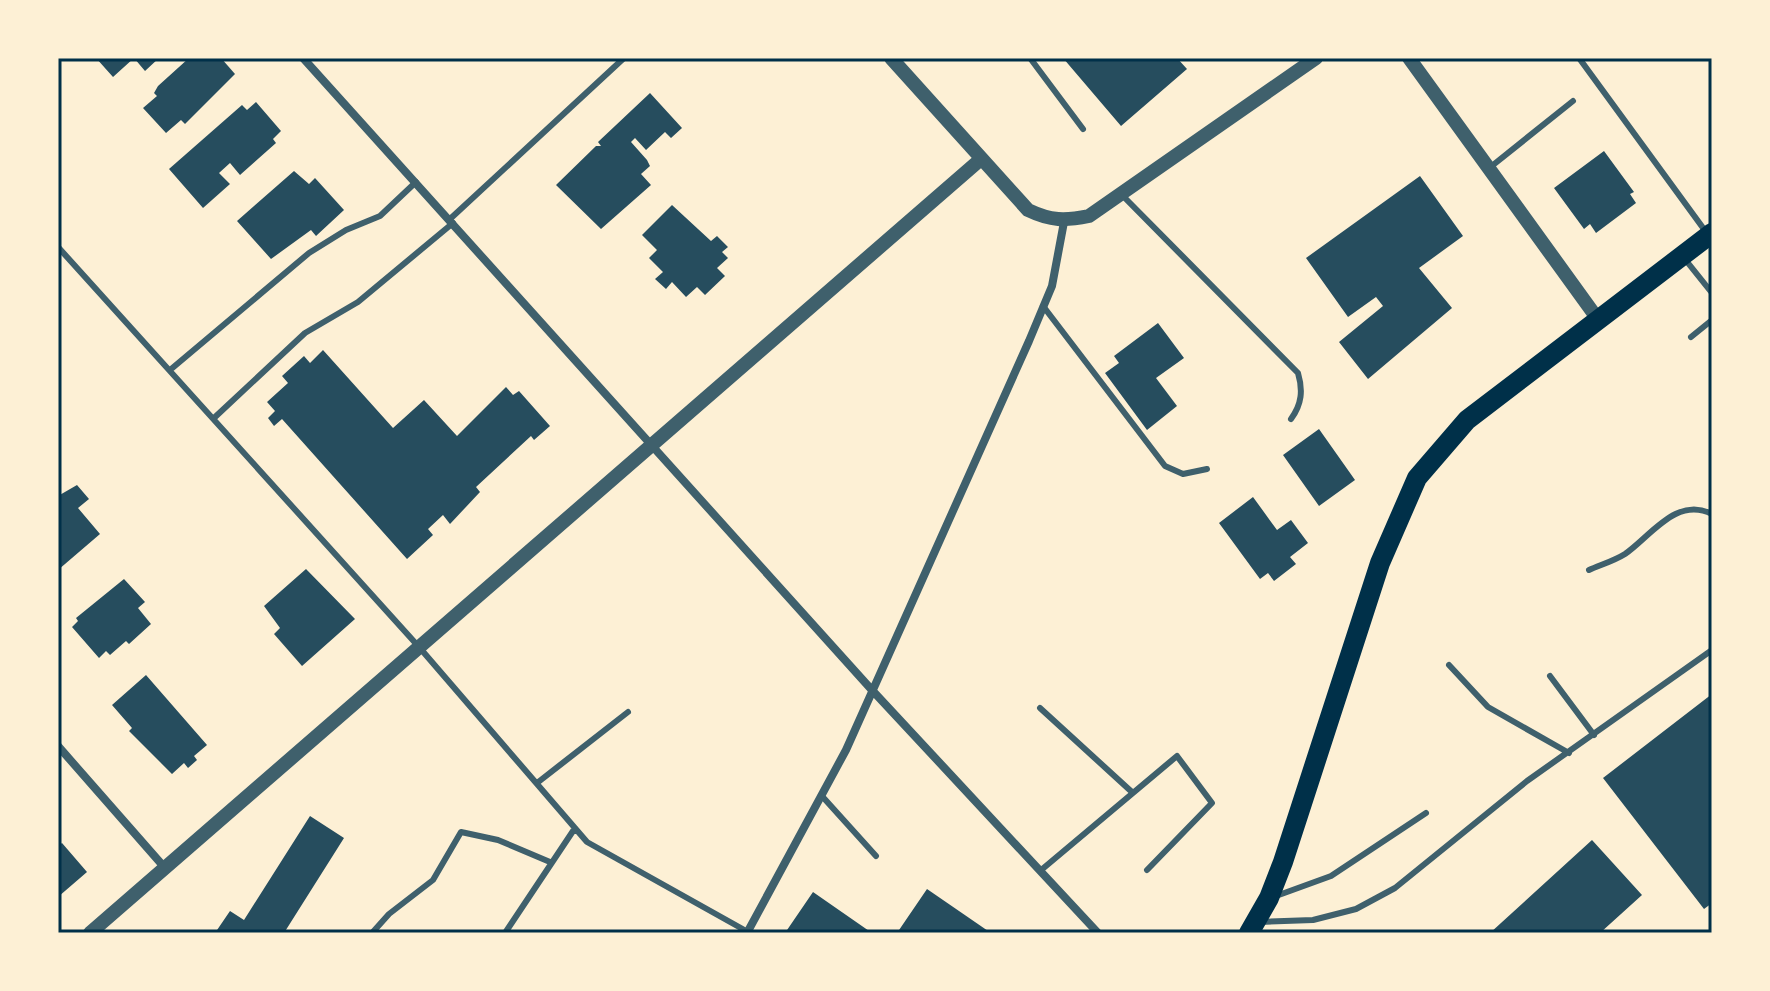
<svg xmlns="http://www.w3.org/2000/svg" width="1770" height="991" viewBox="0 0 1770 991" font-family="'Sofia Sans Condensed',sans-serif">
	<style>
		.building { fill: #264d5e }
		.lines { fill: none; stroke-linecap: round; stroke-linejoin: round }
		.service { stroke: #3f606c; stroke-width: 6 }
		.minor { stroke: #3f606c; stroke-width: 8 }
		.tertiary { stroke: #3f606c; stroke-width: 14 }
		.primary { stroke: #003049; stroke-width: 20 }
		.neatline { fill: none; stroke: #003049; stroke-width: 3 }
	</style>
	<rect width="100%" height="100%" fill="#fdf0d5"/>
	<!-- building -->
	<path class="building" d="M 96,58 L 159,58 L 145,71 L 134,58 L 113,77 Z
		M 189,58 L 221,58 L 235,74 L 185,124 L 181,120 L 166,133 L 143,108 L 157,96 L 154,93 L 158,86 Z
		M 1063,58 L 1177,58 L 1187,69 L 1121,126 Z
		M 650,93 L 682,128 L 671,138 L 665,132 L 646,150 L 635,138 L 631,142 L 647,160 L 650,166 L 641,174 L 651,185 L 601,229 L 556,185 L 596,146 L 601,146 L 598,142 Z
		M 256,102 L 281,131 L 273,139 L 276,143 L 240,175 L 230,163 L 219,173 L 230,184 L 203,208 L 169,169 L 242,105 L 247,110 Z
		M 1604,151 L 1634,192 L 1630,194 L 1636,203 L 1596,233 L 1590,224 L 1584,229 L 1554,188 Z
		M 294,171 L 309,184 L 315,178 L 344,210 L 316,236 L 311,230 L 271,259 L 237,221 Z
		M 1420,176 L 1463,236 L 1419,268 L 1452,308 L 1368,379 L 1339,342 L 1383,306 L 1376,297 L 1348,317 L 1306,258 Z
		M 672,205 L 711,241 L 717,236 L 728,247 L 722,252 L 728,258 L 717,268 L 725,276 L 705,295 L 697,287 L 686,297 L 672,282 L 666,289 L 655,279 L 663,272 L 649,258 L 657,250 L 642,235 Z
		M 1158,323 L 1184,358 L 1156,378 L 1177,406 L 1147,430 L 1105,373 L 1119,363 L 1114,356 Z
		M 323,350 L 393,428 L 424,400 L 457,436 L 506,387 L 513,395 L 519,391 L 550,426 L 534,440 L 531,436 L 476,487 L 480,492 L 450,524 L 443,515 L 428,529 L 433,535 L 407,559 L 282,419 L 274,426 L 268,418 L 275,411 L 267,402 L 288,383 L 282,376 L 304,356 L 310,363 Z
		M 1319,429 L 1355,480 L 1319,506 L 1283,455 Z
		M 77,485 L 89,499 L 78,508 L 100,534 L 58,570 L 58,496 Z
		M 1253,497 L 1277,530 L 1291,520 L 1308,543 L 1290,557 L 1296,564 L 1274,581 L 1268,573 L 1260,579 L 1219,523 Z
		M 306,569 L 355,619 L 302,666 L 274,634 L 280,628 L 264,606 Z
		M 124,579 L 145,602 L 138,608 L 151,624 L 129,644 L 126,641 L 110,655 L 106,651 L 99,658 L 72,627 L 78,621 L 76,618 Z
		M 146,675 L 207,745 L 194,756 L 197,760 L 188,768 L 184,763 L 172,774 L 129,731 L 132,728 L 112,705 Z
		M 1712,694 L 1712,903 L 1704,909 L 1603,778 Z
		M 310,816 L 344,838 L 284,933 L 215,933 L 230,911 L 244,920 Z
		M 1592,840 L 1642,895 L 1600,933 L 1490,933 Z
		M 62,843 L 87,872 L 58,897 L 58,846 Z
		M 927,889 L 991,933 L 897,933 Z
		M 813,892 L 872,933 L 785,933 Z"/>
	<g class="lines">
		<!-- service -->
		<path class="service" d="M 1030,58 L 1083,129
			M 1579,58 L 1706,232
			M 1488,169 L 1573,101
			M 1121,194 L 1298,373 C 1303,390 1302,404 1291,419
			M 450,219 L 624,58
			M 58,247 L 419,647 L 587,842 L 748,932
			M 1684,258 L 1712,293
			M 1043,306 L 1165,466 L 1183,474 L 1207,469
			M 1691,337 L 1712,320
			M 170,370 L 309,253 L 346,230 L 380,216 L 416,182
			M 214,418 L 305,333 L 358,302 L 453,223
			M 1589,570 C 1600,565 1614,561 1625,554 C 1651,536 1676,496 1712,514
			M 1449,665 L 1488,707 L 1569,753
			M 1550,676 L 1594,735
			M 1040,708 L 1133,793
			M 537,783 L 628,712
			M 821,795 L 876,856
			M 1040,871 L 1177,756 L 1212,803 L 1147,870
			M 1276,896 L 1331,876 L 1426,813
			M 1260,922 L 1313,920 L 1356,909 L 1395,888 L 1527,781 L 1712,650
			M 372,933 L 389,914 L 433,880 L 461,832 L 498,840 L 550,862
			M 505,933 L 575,828"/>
		<!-- minor -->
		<path class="minor" d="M 303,58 L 871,689 L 1098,933
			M 58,746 L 165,868
			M 747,933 L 846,750 L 1029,341 L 1052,286 L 1064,222"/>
		<!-- tertiary -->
		<path class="tertiary" d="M 891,58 L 1028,210 C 1051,221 1065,221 1089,216 L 1316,58
			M 1409,58 L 1597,318
			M 90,933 L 981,159"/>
		<!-- primary -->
		<path class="primary" d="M 1249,933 L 1269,898 L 1283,862 L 1380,563 L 1417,478 L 1467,420 L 1712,233"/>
	</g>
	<!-- border -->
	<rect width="1770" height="991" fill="none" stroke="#fdf0d5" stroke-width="120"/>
	<rect x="60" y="60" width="1650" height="871" class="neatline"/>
</svg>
